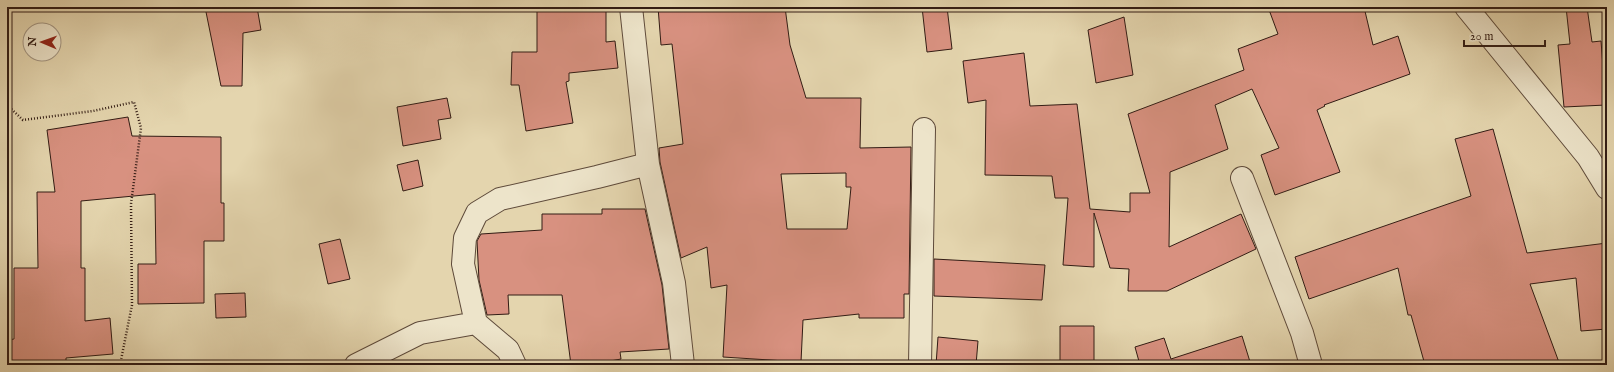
<svg xmlns="http://www.w3.org/2000/svg" width="1614" height="372" viewBox="0 0 1614 372" font-family="'IM FELL English',serif">
	<style>
		.building { fill: #d89180; stroke: #321c14; fill-rule: evenodd }
		.lines { fill: none; stroke-linecap: round; stroke-linejoin: round }
		.minor-casing { stroke: #5e4a3a; stroke-width: 24 }
		.path { stroke: #321c14; stroke-width: 2.5; stroke-dasharray: 1 2; stroke-linecap: butt }
		.minor { stroke: #ede4ca; stroke-width: 22 }
	</style>
	<rect width="100%" height="100%" fill="#e4d5ae"/>
	<filter id="stains"><feTurbulence type="fractalNoise" baseFrequency=".005" numOctaves="4"/><feColorMatrix values="0 0 0 0 .2 0 0 0 0 .09 0 0 0 0 .02 0 0 0 .5 -.17"/></filter>
	<radialGradient id="worn" r=".72"><stop offset=".6" stop-color="#630" stop-opacity="0"/><stop offset="1" stop-color="#630" stop-opacity=".3"/></radialGradient>
	<!-- building -->
	<path class="building" d="M 205,7 L 257,7 L 261,30 L 243,33 L 242,86 L 221,86 Z
		M 537,7 L 606,7 L 606,42 L 615,41 L 618,68 L 569,73 L 569,81 L 566,82 L 573,123 L 526,131 L 519,85 L 511,85 L 512,52 L 537,52 Z
		M 658,7 L 785,7 L 790,45 L 806,98 L 861,98 L 860,148 L 911,147 L 909,294 L 904,294 L 904,318 L 859,318 L 859,314 L 803,320 L 801,362 L 723,357 L 727,285 L 711,288 L 707,247 L 681,258 L 660,162 L 659,148 L 683,144 L 672,44 L 661,45 ZM 846,173 L 846,187 L 851,187 L 847,229 L 787,229 L 781,174 Z
		M 922,7 L 947,7 L 952,49 L 927,52 Z
		M 1268,7 L 1364,7 L 1373,45 L 1398,36 L 1410,74 L 1324,105 L 1325,106 L 1317,110 L 1340,172 L 1275,195 L 1261,155 L 1279,148 L 1252,89 L 1215,105 L 1228,149 L 1170,172 L 1169,247 L 1241,214 L 1256,249 L 1167,291 L 1128,291 L 1129,269 L 1110,268 L 1094,213 L 1094,267 L 1063,265 L 1068,198 L 1055,198 L 1052,176 L 985,175 L 986,100 L 968,103 L 963,61 L 1024,53 L 1030,106 L 1077,104 L 1090,209 L 1130,212 L 1130,193 L 1150,193 L 1128,114 L 1244,70 L 1238,49 L 1278,34 Z
		M 1566,7 L 1587,7 L 1592,42 L 1601,41 L 1606,105 L 1564,107 L 1558,45 L 1570,44 Z
		M 1124,17 L 1133,75 L 1096,83 L 1088,30 Z
		M 447,98 L 451,118 L 438,120 L 441,139 L 403,146 L 397,107 Z
		M 128,117 L 132,136 L 221,137 L 221,203 L 224,203 L 224,241 L 204,241 L 204,303 L 138,304 L 138,264 L 156,264 L 155,194 L 81,201 L 81,268 L 85,268 L 85,321 L 110,318 L 113,354 L 66,358 L 66,361 L 43,365 L 11,365 L 8,340 L 14,339 L 14,268 L 38,268 L 37,192 L 55,192 L 47,130 Z
		M 1493,129 L 1527,253 L 1607,243 L 1607,329 L 1581,331 L 1576,278 L 1530,284 L 1560,365 L 1425,365 L 1411,315 L 1408,315 L 1398,268 L 1309,299 L 1295,257 L 1471,196 L 1455,139 Z
		M 418,160 L 423,186 L 403,191 L 397,165 Z
		M 602,209 L 645,209 L 662,285 L 669,349 L 620,352 L 621,359 L 605,362 L 605,365 L 571,365 L 562,295 L 508,295 L 509,314 L 487,315 L 479,280 L 477,241 L 481,234 L 542,230 L 542,214 L 602,214 Z
		M 340,239 L 350,279 L 328,284 L 319,244 Z
		M 934,259 L 1045,265 L 1042,300 L 934,296 Z
		M 245,293 L 246,317 L 216,318 L 215,294 Z
		M 1060,326 L 1094,326 L 1094,365 L 1060,365 Z
		M 1242,336 L 1251,365 L 1140,365 L 1135,347 L 1164,338 L 1171,359 Z
		M 938,337 L 978,341 L 976,365 L 936,365 Z"/>
	<g class="lines">
		<defs>
			<path id="minor" d="M 631,7 L 648,164 L 674,283 L 683,365
				M 1466,7 L 1588,157 L 1607,188
				M 1242,178 L 1302,333 L 1311,365
				M 476,323 L 463,264 L 465,238 L 477,213 L 500,199 L 597,177 L 648,164
				M 356,365 L 420,333 L 476,323 L 508,350 L 515,365
				M 920,365 L 924,129"/>
		</defs>
		<!-- minor casing -->
		<use href="#minor" class="minor-casing"/>
		<!-- path -->
		<path class="path" d="M 7,105 L 23,120 L 93,111 L 134,102 L 141,128 L 131,204 L 132,305 L 120,365"/>
		<!-- minor -->
		<use href="#minor" class="minor"/>
	</g>
	<!-- margin -->
	<rect width="1614" height="372" fill="none" stroke="#e4d5ae" stroke-width="24"/>
	<rect x="8" y="8" width="1598" height="356" fill="none" stroke="#321c14" stroke-width="2"/>
	<rect x="12" y="12" width="1590" height="348" fill="none" stroke="#321c14"/>
	<!-- north arrow -->
	<g transform="translate(42 42) rotate(272)"><circle r="19" fill="#ede4ca" stroke="#a29481"/>
	<path d="M0-3L7 15L0 10L-7 15Z" fill="#8f2418"/>
	<text y="-6" font-size="11" font-weight="bold" text-anchor="middle" fill="#321c14">N</text>
	</g>
	<!-- scale -->
	<path d="M1464 40v6h81v-6" fill="none" stroke="#321c14" stroke-width="2"/>
	<text x="1470" y="40" font-size="12" fill="#321c14" stroke="#ede4ca" stroke-width="3" paint-order="stroke">20 m</text>
	<rect width="100%" height="100%" filter="url(#stains)"/>
	<rect width="100%" height="100%" fill="url(#worn)"/>
</svg>
